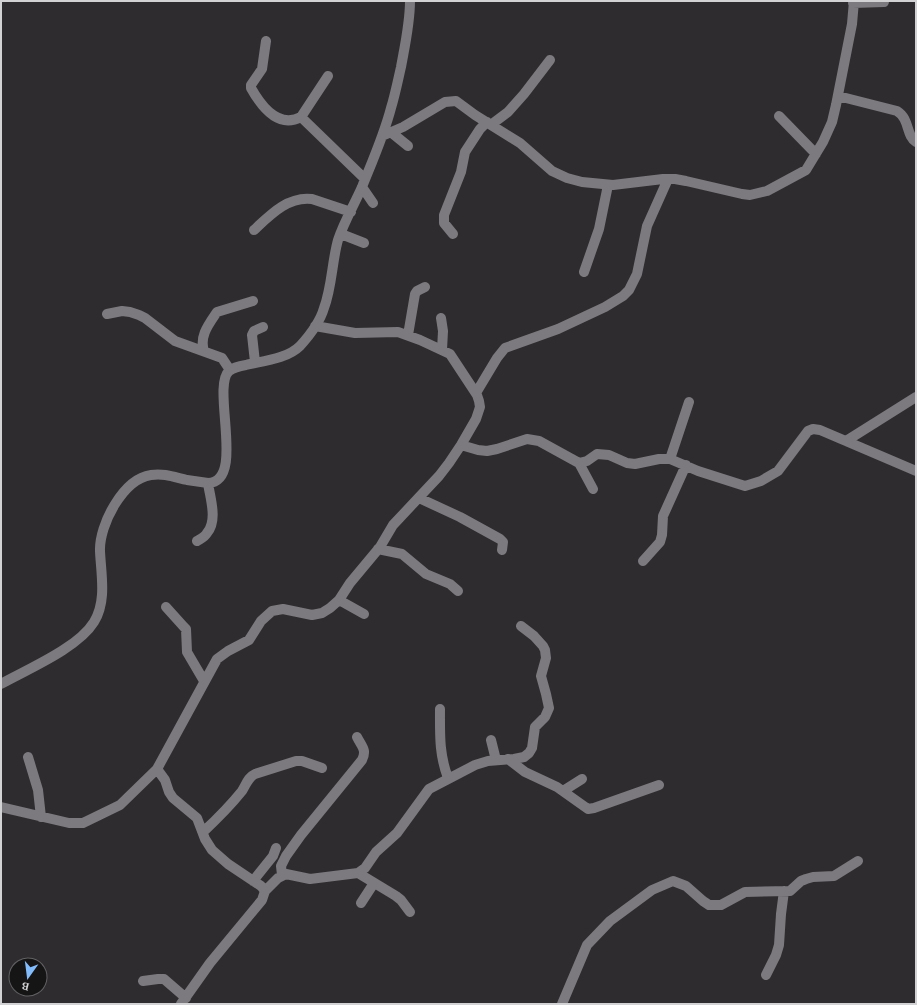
<svg xmlns="http://www.w3.org/2000/svg" width="917" height="1005" viewBox="0 0 917 1005" font-family="Spectral,serif">
	<style>
		.lines { fill: none; stroke-linecap: round; stroke-linejoin: round }
		.minor { stroke: #7c7a7e; stroke-width: 10 }
	</style>
	<rect width="100%" height="100%" fill="#2e2c2f"/>
	<g class="lines">
		<!-- minor -->
		<path class="minor" d="M 853,3 L 884,2
			M 266,41 L 262,69 L 251,85 L 251,88 C 261,106 278,129 301,117 L 365,179
			M 838,96 L 897,111 C 910,119 906,136 916,142
			M 779,116 L 816,154
			M 301,117 L 328,76
			M 492,124 L 508,112 L 524,94 L 550,60
			M 392,133 L 408,146
			M 382,136 L 403,127 L 445,102 L 456,101 L 475,115 L 520,143 L 552,171 L 567,178 L 582,182 L 613,185 L 663,179 L 675,179 L 686,181 L 742,194 L 750,195 L 767,191 L 806,170 L 823,142 L 832,122 L 836,105 L 852,24 L 854,1
			M 362,187 L 373,203
			M 254,230 C 270,215 288,196 312,199 L 351,212
			M 341,234 L 364,243
			M 453,234 L 444,223 L 444,215 L 461,172 L 465,152 L 480,129 L 487,122
			M 584,272 L 599,229 L 608,185
			M 107,314 L 122,311 L 130,312 L 139,315 L 145,318 L 175,341 L 222,358 L 230,370
			M 441,318 L 443,331 L 442,350
			M 408,335 L 415,294 L 417,291 L 425,287
			M 204,351 C 199,336 209,324 217,312 L 253,301
			M 255,362 L 252,335 L 254,331 L 263,327
			M 476,393 L 497,358 L 505,348 L 558,329 L 605,307 L 623,296 L 629,290 L 637,274 L 647,226 L 668,179
			M 846,441 L 916,397
			M 461,445 L 478,450 L 487,451 L 497,449 L 527,439 L 539,441 L 579,463 L 587,461 L 597,454 L 609,455 L 627,463 L 635,464 L 659,459 L 670,459 L 698,471 L 745,486 L 761,481 L 778,471 L 808,431 L 813,429 L 820,430 L 916,471
			M 670,459 L 689,402
			M 579,463 L 593,489
			M 419,498 L 460,517 L 500,539 L 503,542 L 502,550
			M 197,541 C 200,539 205,537 207,533 C 218,520 210,498 208,483
			M 378,549 L 402,554 L 426,574 L 450,584 L 458,591
			M 643,561 L 660,542 L 662,535 L 663,516 L 686,465
			M 339,600 L 364,614
			M 166,607 L 184,627 L 186,629 L 187,652 L 204,681
			M 1,684 C 28,669 78,648 94,622 C 107,601 101,574 100,551 C 99,525 123,479 151,475 C 164,473 174,477 187,480 C 194,481 201,482 208,483 C 246,482 211,387 229,371 C 234,367 240,366 246,365 C 263,361 287,359 300,346 C 310,335 320,322 324,308 C 332,287 332,261 338,240 C 344,222 354,205 362,187 C 372,162 384,135 391,108 C 395,95 398,80 401,67 C 405,45 410,23 410,1
			M 440,709 C 440,735 439,754 448,778
			M 491,740 L 496,760
			M 28,757 L 38,790 L 41,817
			M 508,759 L 525,772 L 557,787 L 588,809 L 594,808 L 659,785
			M 157,769 L 165,780 L 169,792 L 173,798 L 197,818 L 205,839 L 212,850 L 228,864 L 261,886 L 265,891 L 262,900 L 210,963 L 181,1004
			M 563,791 L 582,779
			M 1,807 L 69,823 L 83,823 L 120,805 L 157,769 L 217,659 L 228,651 L 249,640 L 261,621 L 272,611 L 283,609 L 312,615 L 322,613 L 330,608 L 339,600 L 350,583 L 380,547 L 393,525 L 439,476 L 449,463 L 461,445 L 476,419 L 480,407 L 479,401 L 477,395 L 450,354 L 420,340 L 398,332 L 355,333 L 315,326
			M 203,832 C 217,819 230,806 242,791 C 246,785 248,777 255,774 L 296,761 L 302,761 L 322,768
			M 358,873 L 396,896 L 401,900 L 410,912
			M 282,875 L 281,866 L 286,856 L 301,835 L 362,760 C 367,750 362,747 357,737
			M 253,881 L 273,856 L 276,848
			M 265,891 L 278,878 L 286,874 L 310,879 L 358,873 L 365,868 L 376,852 L 397,833 L 429,789 L 475,765 L 488,761 L 514,759 L 524,757 L 529,753 L 532,748 L 535,727 L 545,717 L 549,708 L 546,694 L 541,676 L 546,658 L 545,650 L 543,646 L 534,636 L 521,626
			M 361,903 L 374,883
			M 766,975 L 776,955 L 779,945 L 781,914 L 784,891
			M 143,981 L 158,979 L 164,979 L 186,998
			M 562,1004 L 587,945 L 610,921 L 652,890 L 673,881 L 686,886 L 703,901 L 709,905 L 721,905 L 745,892 L 790,891 L 801,881 L 806,879 L 813,877 L 834,876 L 858,861"/>
	</g>
	<!-- border -->
	<rect width="917" height="1005" fill="none" stroke="#d2d1d3" stroke-width="4"/>
	<!-- north arrow -->
	<g transform="translate(28 977) rotate(194)"><circle r="19" fill="#161516" stroke="#616062"/>
	<path d="M0-3L7 15L0 10L-7 15Z" fill="#83bcfb"/>
	<text y="-6" font-size="11" font-weight="bold" text-anchor="middle" fill="#d2d1d3">B</text>
	</g>
</svg>
